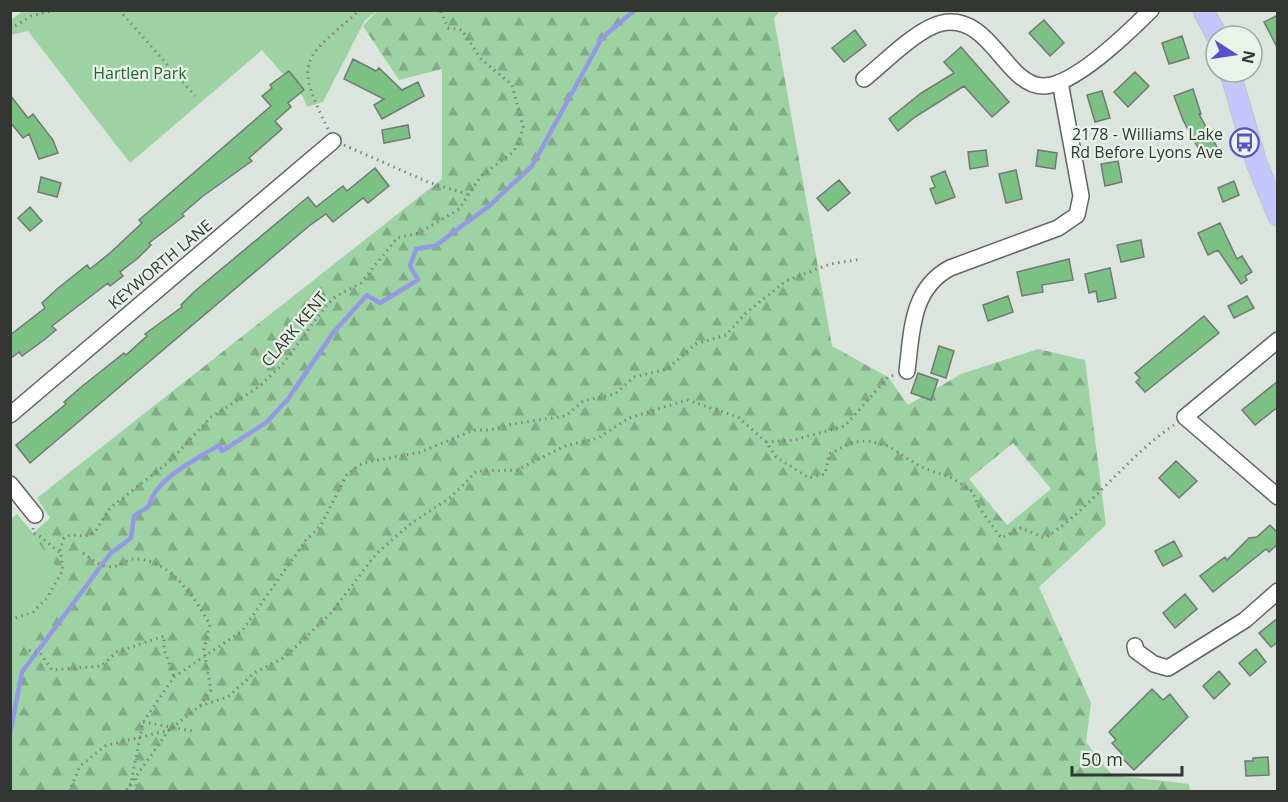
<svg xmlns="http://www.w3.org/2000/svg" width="1288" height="802" viewBox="0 0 1288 802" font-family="'Open Sans',sans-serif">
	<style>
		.forest { fill: url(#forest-firs); fill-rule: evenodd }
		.park { fill: #9dd2a2 }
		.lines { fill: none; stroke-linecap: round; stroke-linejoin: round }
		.stream { stroke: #9498e6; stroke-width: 4.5 }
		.building { fill: #7bc183; stroke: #717972; stroke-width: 1.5 }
		.minor-casing { stroke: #5f6760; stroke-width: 18 }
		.major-casing { stroke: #c2c3c2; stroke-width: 22 }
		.path { stroke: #7f8580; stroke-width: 3; stroke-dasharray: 1.5 4.5; stroke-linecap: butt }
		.minor { stroke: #fff; stroke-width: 15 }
		.major { stroke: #c4c6fd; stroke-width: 20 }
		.labels { text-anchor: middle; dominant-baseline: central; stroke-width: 4.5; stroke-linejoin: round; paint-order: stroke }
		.park-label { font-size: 16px; fill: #1e672d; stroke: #eaf3ea }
		.poi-label { font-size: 16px; fill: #333633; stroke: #eaf3ea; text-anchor: end }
		.street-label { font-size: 16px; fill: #333633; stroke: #eaf3ea }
	</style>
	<defs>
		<pattern id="forest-firs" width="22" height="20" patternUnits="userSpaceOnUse" patternTransform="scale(1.5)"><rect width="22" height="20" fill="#9dd2a2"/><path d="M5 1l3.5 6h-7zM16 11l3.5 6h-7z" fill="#81ab85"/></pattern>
	</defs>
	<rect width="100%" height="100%" fill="#dce5dd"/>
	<!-- forest -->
	<path class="forest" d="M 377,11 L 780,11 L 774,18 L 832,346 L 888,377 L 908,405 L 961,374 L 1038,349 L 1085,360 L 1106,525 L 1039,587 L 1091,703 L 1086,742 L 1112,775 L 1189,784 L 1190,791 L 11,791 L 10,520 L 17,514 L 33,533 L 50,518 L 37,498 L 442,179 L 442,69 L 399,80 L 363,26 ZM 1013,443 L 1051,489 L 1007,525 L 969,479 Z"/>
	<!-- park -->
	<path class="park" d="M 23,11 L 377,11 L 365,20 L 323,102 L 307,107 L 303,97 L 262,50 L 130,163 L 28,31 L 11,35 L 11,20 Z
		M 17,514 L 73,589 L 64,595 L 32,629 L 11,666 L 10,520 Z"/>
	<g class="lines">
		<!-- stream -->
		<path class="stream" d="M 10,734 L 22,672 L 110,554 L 131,538 L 134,516 L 149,506 C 155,478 195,461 219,445 L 222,451 L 267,422 L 288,399 L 333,333 L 367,295 L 380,303 L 418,280 L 410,266 L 416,249 L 435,246 L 489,206 L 532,166 L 602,38 L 635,10"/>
	</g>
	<!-- building -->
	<path class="building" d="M 1278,15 L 1278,49 L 1264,22 Z
		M 1044,20 L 1064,43 L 1050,56 L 1029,33 Z
		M 855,30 L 866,45 L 844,62 L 832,48 Z
		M 1182,36 L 1189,58 L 1169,64 L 1162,43 Z
		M 961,47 L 1009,102 L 992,117 L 964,86 L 915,117 L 898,131 L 889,119 L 921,93 L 954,73 L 944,62 Z
		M 353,59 L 376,71 L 379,68 L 402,90 L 418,82 L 424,96 L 382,119 L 374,105 L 384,99 L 344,79 Z
		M 289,71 L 304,90 L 288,103 L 291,107 L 275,121 L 282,129 L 249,158 L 252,161 L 203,196 L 182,214 L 184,216 L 149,243 L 151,245 L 137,259 L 120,272 L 123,276 L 110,286 L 108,283 L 52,326 L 56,330 L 44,340 L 22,356 L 19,352 L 10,359 L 10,335 L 45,308 L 42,303 L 57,289 L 87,265 L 90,269 L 110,253 L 142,223 L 139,220 L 271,106 L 262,96 L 272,88 L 270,85 Z
		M 1135,72 L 1149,86 L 1128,107 L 1114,92 Z
		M 1193,89 L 1201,114 L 1199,114 L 1218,149 L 1203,157 L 1183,120 L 1174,96 Z
		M 1102,91 L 1110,118 L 1095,122 L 1087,95 Z
		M 10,95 L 28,118 L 33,114 L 53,140 L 58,153 L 39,159 L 29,134 L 23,138 L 10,122 Z
		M 408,125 L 410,138 L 384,143 L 382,130 Z
		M 986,150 L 988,166 L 970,169 L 968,152 Z
		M 1038,150 L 1057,153 L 1055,169 L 1036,166 Z
		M 1118,161 L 1122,182 L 1105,186 L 1101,164 Z
		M 375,168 L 389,186 L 368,203 L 363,198 L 333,222 L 326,214 L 309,226 L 30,463 L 16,445 L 66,404 L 64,402 L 80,388 L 124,353 L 126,355 L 147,336 L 145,334 L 182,307 L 181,305 L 195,291 L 308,197 L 316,207 L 343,186 L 347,191 Z
		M 1016,170 L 1022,199 L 1006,203 L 999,174 Z
		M 945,171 L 955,197 L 936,204 L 930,189 L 935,187 L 931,177 Z
		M 41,177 L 61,183 L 57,197 L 38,192 Z
		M 839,180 L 850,193 L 828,211 L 817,198 Z
		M 1234,181 L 1239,195 L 1223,202 L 1218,188 Z
		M 30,207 L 42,221 L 30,231 L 18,218 Z
		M 1220,223 L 1237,259 L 1242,256 L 1252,272 L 1245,276 L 1247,280 L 1241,284 L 1218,250 L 1208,255 L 1198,233 Z
		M 1141,240 L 1144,257 L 1121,262 L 1117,245 Z
		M 1069,259 L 1073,280 L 1042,285 L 1043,292 L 1022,296 L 1017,272 Z
		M 1110,268 L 1116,298 L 1098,302 L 1096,291 L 1089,293 L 1085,274 Z
		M 1008,296 L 1013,312 L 988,321 L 983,305 Z
		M 1247,296 L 1254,308 L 1234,318 L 1228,306 Z
		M 1204,316 L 1219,333 L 1145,392 L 1136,382 L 1140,378 L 1135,373 Z
		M 939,346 L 954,351 L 946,378 L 931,373 Z
		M 918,373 L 938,380 L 931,400 L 911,393 Z
		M 1278,381 L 1278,407 L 1255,425 L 1242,410 Z
		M 1176,461 L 1197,481 L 1179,498 L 1159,478 Z
		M 1270,525 L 1278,533 L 1278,544 L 1269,552 L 1266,549 L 1213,592 L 1200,576 L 1225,557 L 1227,560 L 1249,538 L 1257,537 Z
		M 1174,541 L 1182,556 L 1163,566 L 1155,551 Z
		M 1185,594 L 1197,609 L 1175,628 L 1163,613 Z
		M 1278,618 L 1278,642 L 1271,647 L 1259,633 Z
		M 1256,649 L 1266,662 L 1250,676 L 1239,663 Z
		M 1219,671 L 1230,684 L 1214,699 L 1203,686 Z
		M 1152,689 L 1163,700 L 1170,694 L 1188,717 L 1134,770 L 1120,756 L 1122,754 L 1112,743 L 1116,740 L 1109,732 Z
		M 1268,757 L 1269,775 L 1246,776 L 1245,761 L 1253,761 L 1253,758 Z"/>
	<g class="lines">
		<defs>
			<path id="minor" d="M 864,79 C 884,63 918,28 942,23 C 990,13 1006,86 1043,86 C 1074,86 1129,32 1151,10
				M 1278,340 L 1185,417 L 1278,497
				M 907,371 C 912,331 911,289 950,268 L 1058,228 L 1077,215 L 1081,196 L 1060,82
				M 10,415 L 333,141
				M 10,484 L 35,515
				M 1135,646 L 1136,651 L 1154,664 L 1168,668 L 1245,620 L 1278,591"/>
			<path id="major" d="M 1203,10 L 1217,36
				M 1230,72 L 1257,164 L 1278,216"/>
		</defs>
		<!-- minor casing -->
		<use href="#minor" class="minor-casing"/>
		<!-- major casing -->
		<use href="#major" class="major-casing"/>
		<!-- path -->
		<path class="path" d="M 119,10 L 195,96
			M 10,29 L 31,16 L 55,10
			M 328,129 C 292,58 305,59 360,10
			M 344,145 L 428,182 L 467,194
			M 766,442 L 794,440 L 845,426 L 888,377 L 895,375
			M 33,528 L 33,533 L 41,537 L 59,552
			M 83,553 C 94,561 102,569 116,566 C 122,564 127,560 133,559 C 170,558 194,597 210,625 L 204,650 L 211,690 L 200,706 L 169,730
			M 10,620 L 33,612 L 47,598 L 63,570 L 60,549 L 64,538 L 70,535 L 86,536 L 95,532 L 110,508 L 169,462 L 210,418 L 260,386 L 283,364 L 326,306 L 335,297 L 361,283 L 397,238 L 419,233 L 459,209 L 481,176 L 513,152 L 519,143 L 523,127 L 512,85 L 481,59 L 462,30 L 448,28 L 440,10
			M 23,649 L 40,653 L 52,670 L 101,666 L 117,652 L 164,636 L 164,649 L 174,677
			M 200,706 L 228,697 L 254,673 L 285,657 L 331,613 L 377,553 L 409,525 L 451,497 L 477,471 L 517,470 L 565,446 L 598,438 L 629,418 L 687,400 L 738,417 L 766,442 L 776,457 L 809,478 L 825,474 L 829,454 L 853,442 L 868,441 L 888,446 L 921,467 L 952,478 L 972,491 L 979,507 L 1001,538 L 1021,528 L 1045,538 C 1093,507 1126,457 1174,425
			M 143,722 L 193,731
			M 69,792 L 80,766 L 105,746 L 169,730 L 125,792
			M 129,792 L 143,722 L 174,677 L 242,631 L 306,540 L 320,527 L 347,474 L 363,463 L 421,452 L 474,430 L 490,430 L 512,424 L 566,416 L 583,401 L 615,394 L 634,377 L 667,369 L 696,344 L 726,335 L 746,313 L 786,281 L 830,264 L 862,259
			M 136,792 L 136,778"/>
		<!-- minor -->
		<use href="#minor" class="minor"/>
		<!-- major -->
		<use href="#major" class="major"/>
	</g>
	<!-- icons -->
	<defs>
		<symbol id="bus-ring" viewBox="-11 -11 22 22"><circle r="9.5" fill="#eaf3ea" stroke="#5951c9" stroke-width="1.5"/><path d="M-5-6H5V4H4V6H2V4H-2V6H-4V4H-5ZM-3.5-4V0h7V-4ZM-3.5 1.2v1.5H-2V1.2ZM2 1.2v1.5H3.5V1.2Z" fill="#5951c9"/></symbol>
	</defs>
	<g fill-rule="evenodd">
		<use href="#bus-ring" x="1228" y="126" width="33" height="33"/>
	</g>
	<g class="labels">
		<!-- park labels -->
		<g class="park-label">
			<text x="140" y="73">Hartlen Park</text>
		</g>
		<!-- poi labels -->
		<g class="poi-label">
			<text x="1223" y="134">2178 - Williams Lake<tspan x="1223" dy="18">Rd Before Lyons Ave</tspan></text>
		</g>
		<!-- street labels -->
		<g class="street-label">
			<text transform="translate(160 264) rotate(-40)">KEYWORTH LANE</text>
			<text transform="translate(294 329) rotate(-50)">CLARK KENT</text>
		</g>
	</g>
	<!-- border -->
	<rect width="1288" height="802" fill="none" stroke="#333633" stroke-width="24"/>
	<!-- north arrow -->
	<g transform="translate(1234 54) rotate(102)"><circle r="28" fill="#eaf3ea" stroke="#a1a7a1" stroke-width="1.5"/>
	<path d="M0-4.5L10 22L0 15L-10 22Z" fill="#5951c9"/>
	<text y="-9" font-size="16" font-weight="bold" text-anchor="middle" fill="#333633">N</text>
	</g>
	<!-- scale -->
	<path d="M1072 766v9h110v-9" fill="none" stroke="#333633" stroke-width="3"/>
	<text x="1081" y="766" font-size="18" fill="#333633" stroke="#eaf3ea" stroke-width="4.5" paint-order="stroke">50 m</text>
</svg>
